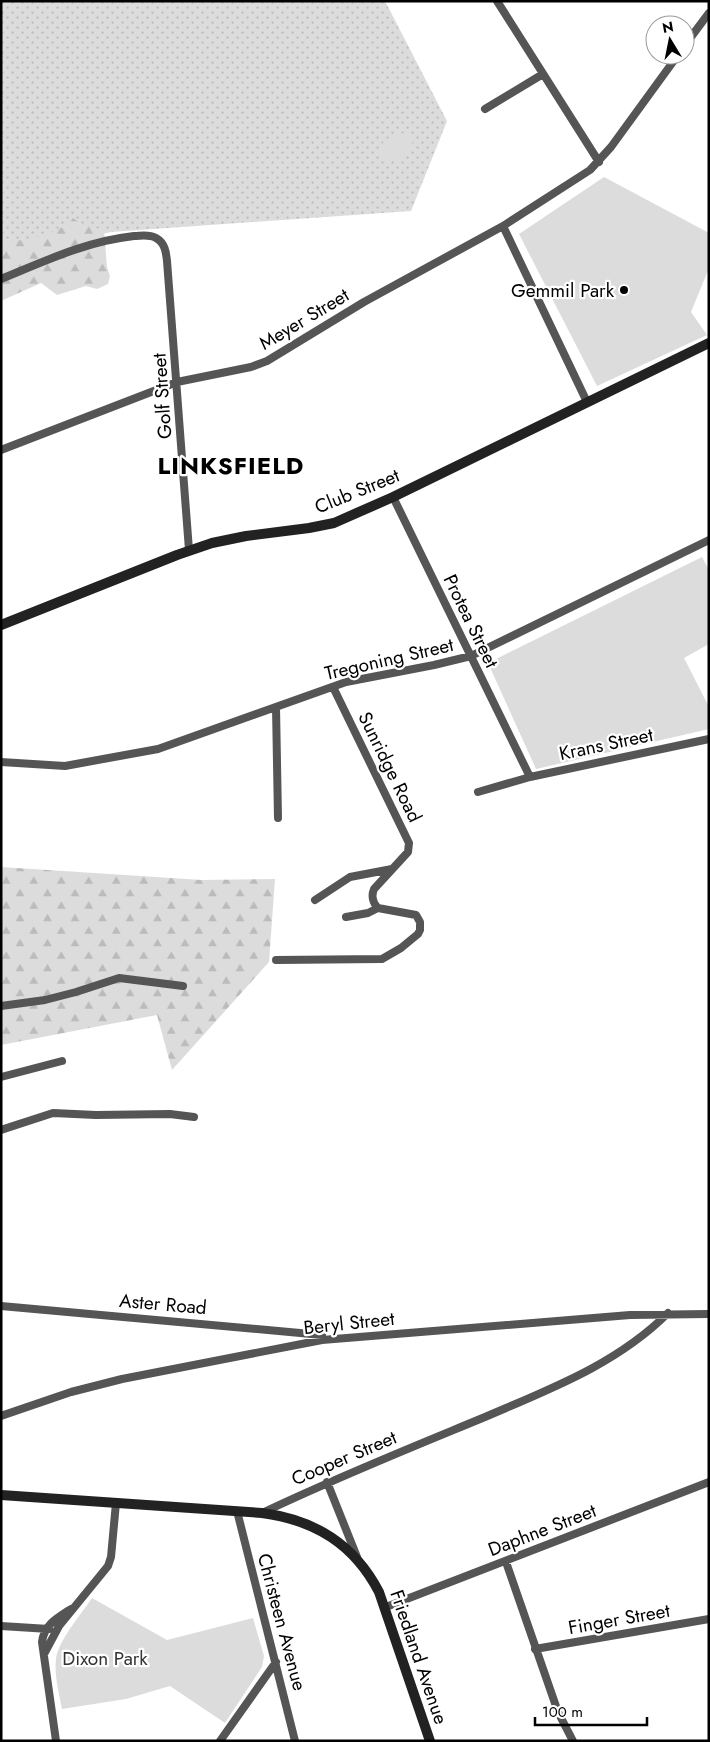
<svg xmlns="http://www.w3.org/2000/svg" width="710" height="1742" viewBox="0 0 710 1742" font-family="Jost,sans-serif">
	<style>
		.grass { fill: url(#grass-dots) }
		.forest { fill: url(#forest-firs) }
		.park { fill: #dcdcdc }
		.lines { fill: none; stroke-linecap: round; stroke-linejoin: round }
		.minor { stroke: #555; stroke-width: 8 }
		.secondary { stroke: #222; stroke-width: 10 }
		.poi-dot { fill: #000; stroke: #fff; stroke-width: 2 }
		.labels { text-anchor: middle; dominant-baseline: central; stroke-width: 4.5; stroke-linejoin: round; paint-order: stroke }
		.poi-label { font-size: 19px; fill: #000; stroke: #fff; text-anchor: end }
		.street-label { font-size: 19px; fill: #000; stroke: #fff }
		.park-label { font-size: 19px; fill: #333; stroke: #fff }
		.district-label { font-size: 24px; font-weight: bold; letter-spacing: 1px; fill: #000; stroke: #fff }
	</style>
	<defs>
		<pattern id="grass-dots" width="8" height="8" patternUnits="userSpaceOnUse" patternTransform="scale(1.25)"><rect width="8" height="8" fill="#dcdcdc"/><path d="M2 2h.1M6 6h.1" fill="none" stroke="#bbb" stroke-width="1.8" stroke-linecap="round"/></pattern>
		<pattern id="forest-firs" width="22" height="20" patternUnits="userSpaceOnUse" patternTransform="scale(1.25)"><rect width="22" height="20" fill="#dcdcdc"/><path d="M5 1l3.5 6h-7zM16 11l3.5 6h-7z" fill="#bbb"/></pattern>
	</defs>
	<rect width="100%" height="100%" fill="#fff"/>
	<!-- grass -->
	<path class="grass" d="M 1,1 L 385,1 L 447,121 L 411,211 L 111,232 L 45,247 L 1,262 Z"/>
	<!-- forest -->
	<path class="forest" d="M 73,218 L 83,225 L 104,230 L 107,267 L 110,276 L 108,284 L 97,289 L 86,286 L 57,295 L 41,283 L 1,301 L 1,239 L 5,243 C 29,238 56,237 73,218 Z
		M 1,867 L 202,880 L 275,879 L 269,962 L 172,1070 L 157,1015 L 1,1045 Z"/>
	<!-- park -->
	<path class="park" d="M 401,133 L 406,134 L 412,138 C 416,153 397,163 383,161 L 379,153 C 380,140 391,137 401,133 Z
		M 604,177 L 709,233 L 709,268 L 691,312 L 707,335 L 597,386 L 519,234 Z
		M 702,557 L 709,570 L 709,644 L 684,658 L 709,707 L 709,729 L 536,769 L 488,663 Z
		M 92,1598 L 167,1640 L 253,1618 L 264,1656 L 262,1667 L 225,1723 L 170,1686 L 126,1699 L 62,1709 C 59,1693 54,1675 56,1659 C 58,1641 82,1613 92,1598 Z"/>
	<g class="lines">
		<!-- minor -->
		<path class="minor" d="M 497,1 L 599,162
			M 685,45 L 709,13
			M 485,109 L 543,74
			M 503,226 L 587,402
			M 1,279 C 45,261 87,241 134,236 C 141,236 149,234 156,238 C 165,243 166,252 167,261 L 189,550
			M 1,450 L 177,382 L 251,367 L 267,361 L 364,302 L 503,226 L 590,170 L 611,147 L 678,55
			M 393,497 L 530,777 L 709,739
			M 276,707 L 278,818
			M 1,762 L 65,766 L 158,749 L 346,682 L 434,665 L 471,656 L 709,540
			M 478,792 L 530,777
			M 315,900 L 350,877 L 392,869
			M 346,917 L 368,913 L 378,908
			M 276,960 L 382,959 L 401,948 L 418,934 L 420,930 L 420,922 L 416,915 L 378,908 C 373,903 371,896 374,889 L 408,852 L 409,843 L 333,687
			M 1,1006 L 45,1000 L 76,992 L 119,978 L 183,986
			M 1,1077 L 62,1061
			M 1,1130 L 53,1113 L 96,1115 L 170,1114 L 194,1117
			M 1,1306 L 322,1335 L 322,1340
			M 1,1416 L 71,1392 L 122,1379 L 322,1340 L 630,1315 L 709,1314
			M 327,1482 L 357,1557
			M 237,1511 L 295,1741
			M 262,1513 C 335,1478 410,1448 485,1417 C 550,1389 617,1364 668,1313
			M 506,1562 L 558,1712 L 573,1741
			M 386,1607 L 709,1482
			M 1,1626 L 49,1629
			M 535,1649 L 709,1619
			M 44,1654 L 59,1626 L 108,1566 L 111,1557 L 116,1503
			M 56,1741 L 42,1642 C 44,1625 57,1618 71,1609
			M 220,1741 L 276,1662"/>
		<!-- secondary -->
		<path class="secondary" d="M 1,625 L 177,555 L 212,543 L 246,536 L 309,528 L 334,523 L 393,497 L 709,343
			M 1,1495 L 262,1513 C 315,1520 354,1544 379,1592 L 430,1741"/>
	</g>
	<!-- markers -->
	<circle class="poi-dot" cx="624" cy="290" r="5"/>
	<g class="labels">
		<!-- poi labels -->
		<g class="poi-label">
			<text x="614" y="290">Gemmil Park</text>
		</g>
		<!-- street labels -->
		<g class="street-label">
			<text transform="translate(304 319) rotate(-31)">Meyer Street</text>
			<text transform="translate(162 396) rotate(-94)">Golf Street</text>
			<text transform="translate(357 491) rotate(-22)">Club Street</text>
			<text transform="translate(471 621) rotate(64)">Protea Street</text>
			<text transform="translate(389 659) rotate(-13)">Tregoning Street</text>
			<text transform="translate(606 744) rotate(-12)">Krans Street</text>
			<text transform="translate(390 767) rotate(64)">Sunridge Road</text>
			<text transform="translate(163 1304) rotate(5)">Aster Road</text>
			<text transform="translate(349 1323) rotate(-6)">Beryl Street</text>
			<text transform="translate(344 1458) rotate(-23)">Cooper Street</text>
			<text transform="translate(542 1530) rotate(-21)">Daphne Street</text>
			<text transform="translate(619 1619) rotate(-10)">Finger Street</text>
			<text transform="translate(282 1622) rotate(75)">Christeen Avenue</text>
			<text transform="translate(419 1657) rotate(71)">Friedland Avenue</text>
		</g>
		<!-- park labels -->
		<g class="park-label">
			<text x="105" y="1658">Dixon Park</text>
		</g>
		<!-- district labels -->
		<g class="district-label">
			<text x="231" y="465">LINKSFIELD</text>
		</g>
	</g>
	<!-- border -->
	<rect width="710" height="1742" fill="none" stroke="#000000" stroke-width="5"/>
	<!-- north arrow -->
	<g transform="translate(670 40) rotate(350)"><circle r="24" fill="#ffffff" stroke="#999999"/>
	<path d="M0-4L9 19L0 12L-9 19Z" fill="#000000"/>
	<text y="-8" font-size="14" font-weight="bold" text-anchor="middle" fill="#000000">N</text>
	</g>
	<!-- scale -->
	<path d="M535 1717v8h112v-8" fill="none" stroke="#000000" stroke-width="2.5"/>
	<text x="542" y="1717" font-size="15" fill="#000000" stroke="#ffffff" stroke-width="4" paint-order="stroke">100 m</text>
</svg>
